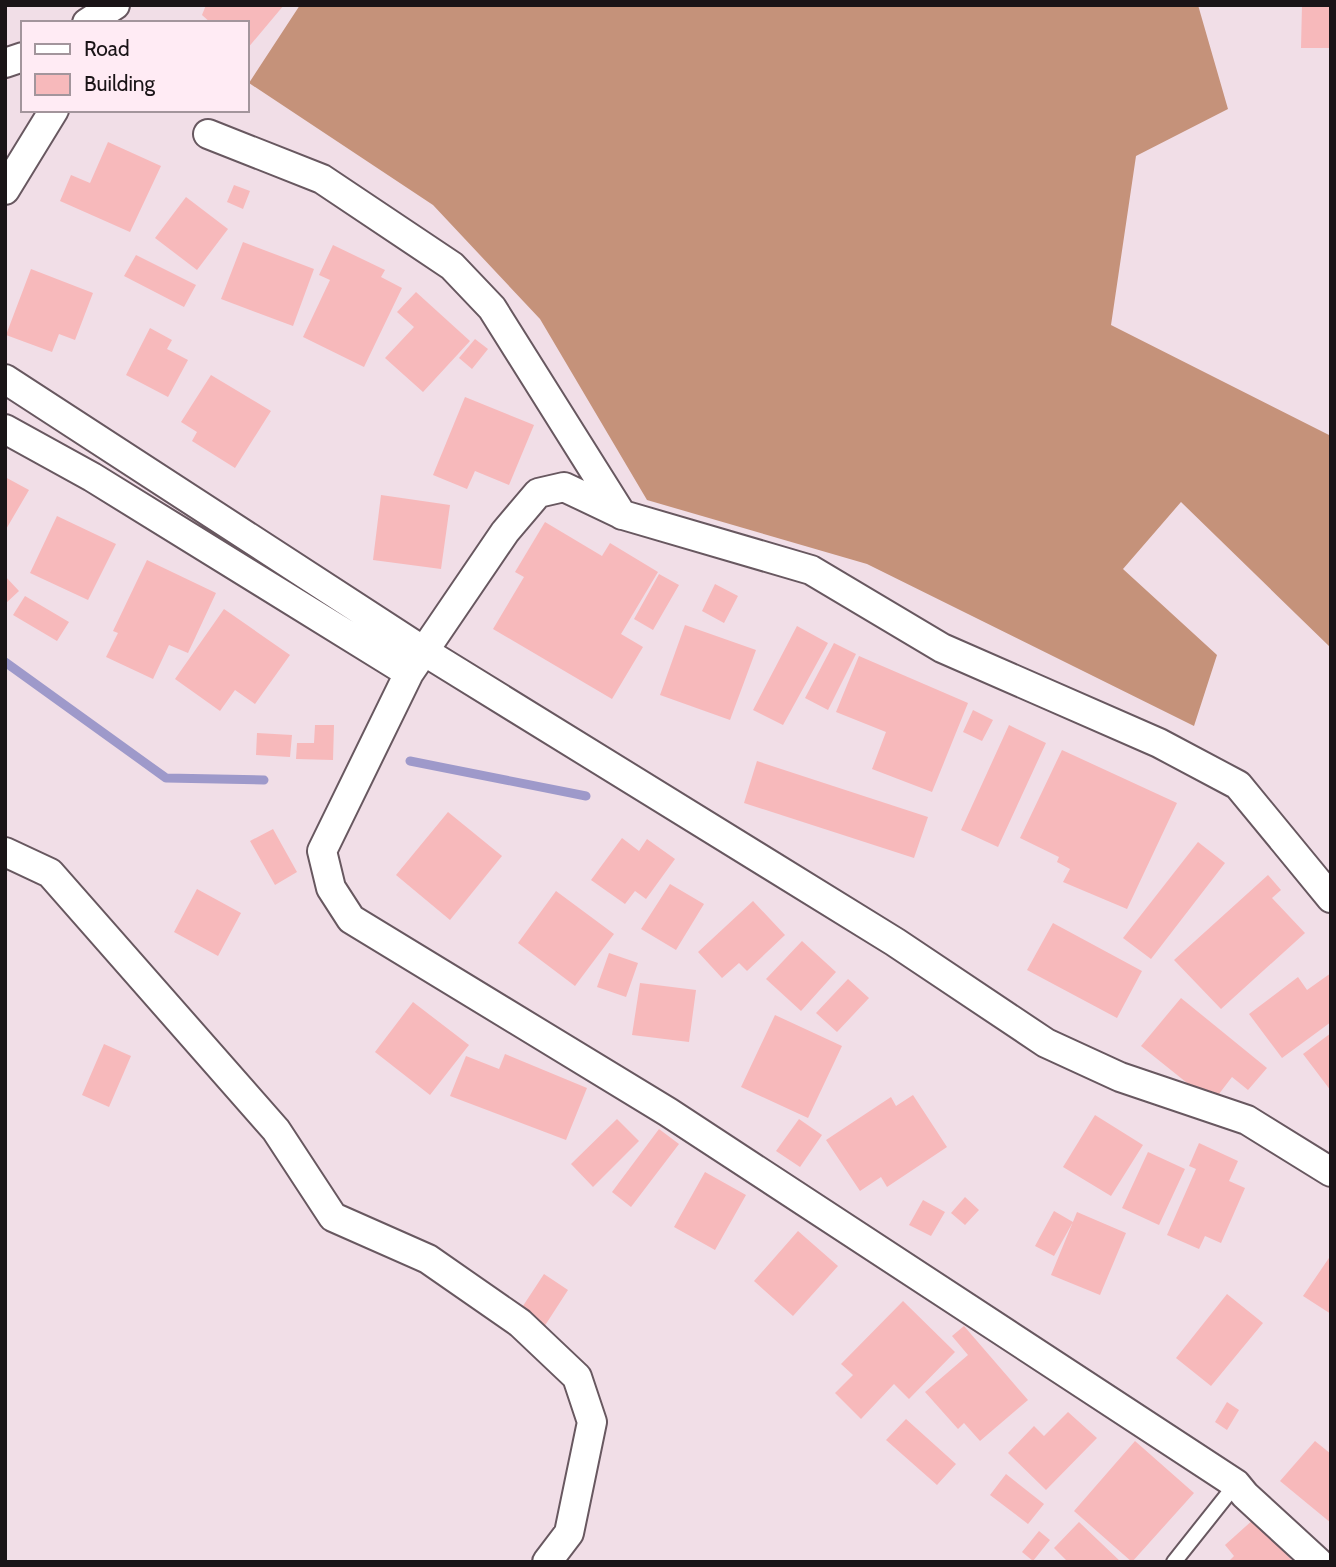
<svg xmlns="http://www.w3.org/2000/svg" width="1336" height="1567" viewBox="0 0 1336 1567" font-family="Cabin,sans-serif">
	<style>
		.forest { fill: #c5927a }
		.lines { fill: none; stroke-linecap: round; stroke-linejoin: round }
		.stream { stroke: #9e99ca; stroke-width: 9 }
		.building { fill: #f7b9bb }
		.lane-casing { stroke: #685860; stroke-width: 18 }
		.street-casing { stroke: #685860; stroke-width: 32 }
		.lane { stroke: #fff; stroke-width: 14 }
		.street { stroke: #fff; stroke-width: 28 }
	</style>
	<rect width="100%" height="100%" fill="#f1dee7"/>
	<!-- forest -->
	<path class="forest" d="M 300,5 L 1198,5 L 1228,109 L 1136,156 L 1111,325 L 1331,436 L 1331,648 L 1181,502 L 1123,569 L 1217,655 L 1194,726 L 867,564 L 647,500 L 540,319 L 433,205 L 249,83 Z"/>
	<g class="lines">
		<!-- stream -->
		<path class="stream" d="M 5,662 L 166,778 L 264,780
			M 410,761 L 586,796"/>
	</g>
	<!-- building -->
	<path class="building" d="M 206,5 L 284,5 L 247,49 L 247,23 L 211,23 L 202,15 Z
		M 1302,5 L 1331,5 L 1331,48 L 1301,48 Z
		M 108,142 L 161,166 L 130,232 L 60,201 L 71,175 L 90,183 Z
		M 234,185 L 250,191 L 243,209 L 227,202 Z
		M 186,197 L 228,229 L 197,270 L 155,238 Z
		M 243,242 L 314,269 L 293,326 L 221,299 Z
		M 333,245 L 385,270 L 381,277 L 402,288 L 364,367 L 303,337 L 330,280 L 319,275 Z
		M 136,255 L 196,285 L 184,307 L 124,276 Z
		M 31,269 L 93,293 L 75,340 L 59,334 L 52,352 L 6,335 Z
		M 416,292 L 470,341 L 423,392 L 385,358 L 414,327 L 397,312 Z
		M 150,328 L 172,340 L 167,349 L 188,360 L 168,397 L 126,375 Z
		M 475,339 L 488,349 L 472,369 L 459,358 Z
		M 211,375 L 271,411 L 235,468 L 192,441 L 197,432 L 181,422 Z
		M 465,397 L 534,425 L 509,485 L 475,471 L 467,489 L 433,475 Z
		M 5,477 L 29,490 L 5,531 Z
		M 381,495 L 450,505 L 441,569 L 373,560 Z
		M 57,516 L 116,544 L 88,600 L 30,573 Z
		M 545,522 L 602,556 L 610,543 L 658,572 L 621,634 L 643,647 L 612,699 L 493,629 L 524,577 L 515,572 Z
		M 147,560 L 216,593 L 188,653 L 169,645 L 153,679 L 106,657 L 118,633 L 113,631 Z
		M 659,574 L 679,585 L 653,630 L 634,619 Z
		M 5,576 L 19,591 L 5,604 Z
		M 715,584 L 738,596 L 724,623 L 702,611 Z
		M 25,596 L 69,622 L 57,641 L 13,615 Z
		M 224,609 L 290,655 L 255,704 L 235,690 L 220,711 L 175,679 Z
		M 685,625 L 756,650 L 730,720 L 660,695 Z
		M 797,626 L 828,643 L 783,725 L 753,710 Z
		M 834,643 L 856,654 L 828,710 L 805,698 Z
		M 859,656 L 968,703 L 932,792 L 872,769 L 886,732 L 836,712 Z
		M 973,710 L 993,720 L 982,741 L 963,732 Z
		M 315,725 L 334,725 L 333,760 L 296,759 L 297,743 L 314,743 Z
		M 1009,725 L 1046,743 L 998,847 L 961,830 Z
		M 257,733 L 292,735 L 290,757 L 256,755 Z
		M 1062,750 L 1177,803 L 1127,909 L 1063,882 L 1070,869 L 1057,862 L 1059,857 L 1020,838 Z
		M 757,761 L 928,817 L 914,858 L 744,803 Z
		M 448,812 L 502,856 L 450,920 L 396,875 Z
		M 273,829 L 297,872 L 275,885 L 250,841 Z
		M 622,838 L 639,851 L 647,839 L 675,859 L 646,899 L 635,891 L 625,904 L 591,880 Z
		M 1198,842 L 1225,863 L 1151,959 L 1123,938 Z
		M 1268,875 L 1281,890 L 1272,898 L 1305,933 L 1221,1009 L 1174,960 Z
		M 670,884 L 704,904 L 676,950 L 641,929 Z
		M 197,889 L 241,913 L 218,956 L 174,932 Z
		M 556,891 L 614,934 L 575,986 L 518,943 Z
		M 753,901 L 785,935 L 747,971 L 739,963 L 722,978 L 698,952 Z
		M 1053,923 L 1142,971 L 1117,1018 L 1027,970 Z
		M 802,941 L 836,972 L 801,1011 L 766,979 Z
		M 609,953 L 638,963 L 626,997 L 597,987 Z
		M 1331,973 L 1331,1022 L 1282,1058 L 1249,1014 L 1298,977 L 1307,990 Z
		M 848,979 L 869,998 L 837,1032 L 816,1013 Z
		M 640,983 L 696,990 L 689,1042 L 632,1035 Z
		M 1181,998 L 1267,1068 L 1248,1090 L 1232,1077 L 1212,1103 L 1141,1046 Z
		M 413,1002 L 469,1045 L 430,1095 L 375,1052 Z
		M 775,1015 L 842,1046 L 808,1118 L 741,1087 Z
		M 1331,1033 L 1331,1091 L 1303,1054 Z
		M 104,1044 L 131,1056 L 109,1107 L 82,1095 Z
		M 505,1054 L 587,1088 L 566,1140 L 450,1096 L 466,1056 L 499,1069 Z
		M 913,1095 L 947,1147 L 887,1187 L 881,1177 L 860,1191 L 826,1140 L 891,1097 L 896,1106 Z
		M 1095,1115 L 1143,1145 L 1111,1196 L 1063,1167 Z
		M 617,1119 L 639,1141 L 593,1187 L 571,1164 Z
		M 799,1119 L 822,1135 L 800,1167 L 776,1151 Z
		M 659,1129 L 679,1144 L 631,1207 L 612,1192 Z
		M 1199,1143 L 1238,1161 L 1229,1181 L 1245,1188 L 1221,1243 L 1205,1236 L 1199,1249 L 1167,1235 L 1196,1169 L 1189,1166 Z
		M 1148,1152 L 1185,1169 L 1159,1225 L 1122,1208 Z
		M 705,1172 L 746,1195 L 715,1250 L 674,1227 Z
		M 965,1197 L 979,1210 L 965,1225 L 951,1213 Z
		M 923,1200 L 945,1212 L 931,1236 L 909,1225 Z
		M 1054,1211 L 1073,1222 L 1054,1256 L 1035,1246 Z
		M 1077,1212 L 1126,1233 L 1100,1295 L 1051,1275 Z
		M 798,1231 L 838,1266 L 793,1316 L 754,1281 Z
		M 1331,1255 L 1331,1314 L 1303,1296 Z
		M 544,1274 L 568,1290 L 544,1327 L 519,1312 Z
		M 1227,1294 L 1263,1323 L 1211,1386 L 1176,1358 Z
		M 903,1301 L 955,1352 L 909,1399 L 894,1384 L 861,1419 L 835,1393 L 853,1375 L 841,1364 Z
		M 964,1326 L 1028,1400 L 980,1441 L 964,1423 L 958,1429 L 925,1392 L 968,1355 L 952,1336 Z
		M 1227,1402 L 1239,1410 L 1227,1430 L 1215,1422 Z
		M 1068,1412 L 1097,1438 L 1046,1490 L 1008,1453 L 1034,1426 L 1044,1436 Z
		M 906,1419 L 956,1464 L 937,1485 L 886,1440 Z
		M 1135,1441 L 1194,1493 L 1132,1562 L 1074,1511 Z
		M 1315,1441 L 1331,1454 L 1331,1523 L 1280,1481 Z
		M 1006,1474 L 1044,1504 L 1028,1524 L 990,1495 Z
		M 1255,1518 L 1293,1562 L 1228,1562 L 1234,1556 L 1225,1545 Z
		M 1079,1522 L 1121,1562 L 1068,1562 L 1054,1548 Z
		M 1039,1531 L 1050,1540 L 1033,1561 L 1022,1552 Z"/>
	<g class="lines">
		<defs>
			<path id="lane" d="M 1174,1562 L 1236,1484"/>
			<path id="street" d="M 87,23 L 115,5
				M 5,63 L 23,57
				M 208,134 L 322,179 L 452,266 L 492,308 L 622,515
				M 5,190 L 54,110
				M 5,379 L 422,650 L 895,942 L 1046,1043 L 1120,1077 L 1247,1120 L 1331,1172
				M 5,429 L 92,477 L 409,673
				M 5,852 L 50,873 L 276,1130 L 333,1217 L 428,1259 L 520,1323 L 577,1377 L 592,1422 L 569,1533 L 547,1562
				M 1318,1562 L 1245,1495 L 1236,1484 L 668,1112 L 351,919 L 331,888 L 322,851 L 409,673 L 505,532 L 538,493 L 564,487 L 623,515 L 811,570 L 942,648 L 1159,743 L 1238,785 L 1331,898"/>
		</defs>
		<!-- lane casing -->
		<use href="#lane" class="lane-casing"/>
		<!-- street casing -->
		<use href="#street" class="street-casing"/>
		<!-- lane -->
		<use href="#lane" class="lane"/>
		<!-- street -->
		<use href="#street" class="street"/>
	</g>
	<!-- border -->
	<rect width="1336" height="1567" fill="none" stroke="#1a1417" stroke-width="14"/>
	<!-- legend -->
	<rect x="21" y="21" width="228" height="91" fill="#ffebf4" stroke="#a3959c" stroke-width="2"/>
	<rect x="35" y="44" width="35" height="10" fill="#ffffff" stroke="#a3959c" stroke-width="2"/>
	<text x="84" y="56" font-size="21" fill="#1a1417">Road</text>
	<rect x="35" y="74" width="35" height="21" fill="#f7b9bb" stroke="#a3959c" stroke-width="2"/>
	<text x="84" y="91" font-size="21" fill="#1a1417">Building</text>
</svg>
